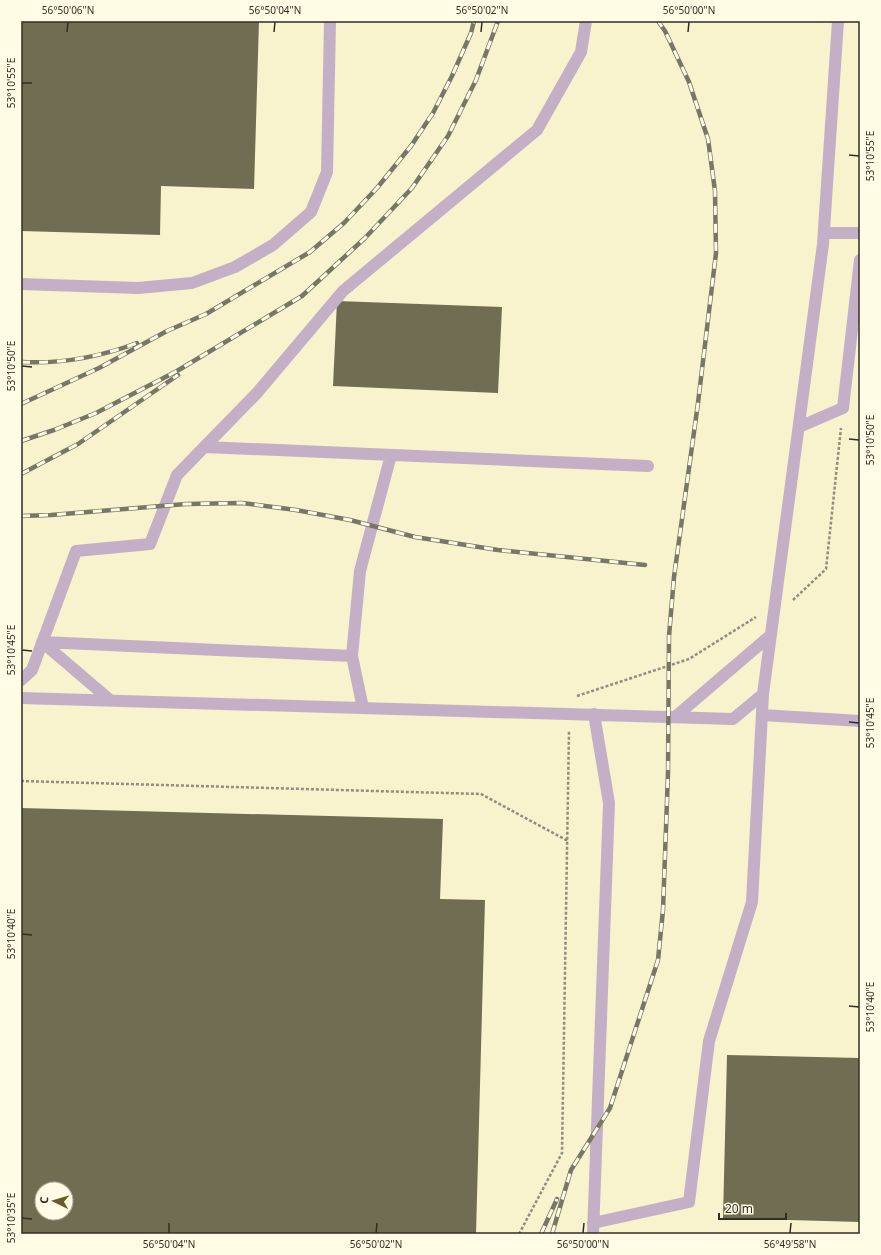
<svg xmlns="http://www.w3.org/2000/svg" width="881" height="1255" viewBox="0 0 881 1255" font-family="'Noto Sans',sans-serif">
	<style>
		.built { fill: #f8f2cd; fill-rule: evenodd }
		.building { fill: #716d53; fill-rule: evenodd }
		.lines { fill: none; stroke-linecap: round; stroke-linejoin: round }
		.path { stroke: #918e7d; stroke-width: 2.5; stroke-dasharray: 3 2; stroke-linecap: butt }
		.lane { stroke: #c3b0c7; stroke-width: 12 }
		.rail-casing { stroke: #787666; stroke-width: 4.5 }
		.rail { stroke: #fffbe4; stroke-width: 3; stroke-dasharray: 9; stroke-linecap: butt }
		.ticks { fill: none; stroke: #312f24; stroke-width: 1.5 }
		.neatline { fill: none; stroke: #312f24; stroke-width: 1.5 }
		.ticks-label { font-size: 10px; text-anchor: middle; fill: #312f24 }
	</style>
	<rect width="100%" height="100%" fill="#fffbe4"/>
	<!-- built -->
	<path class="built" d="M 21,21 L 860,21 L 860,1234 L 21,1234 ZM 42,1189 L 66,1189 L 66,1213 L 42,1213 Z"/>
	<!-- building -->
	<path class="building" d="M 21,21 L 259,21 L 254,189 L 161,186 L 160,235 L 21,231 Z
		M 337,301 L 502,307 L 498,393 L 333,386 Z
		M 21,808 L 443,819 L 440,899 L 485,900 L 476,1234 L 21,1234 ZM 42,1189 L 66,1189 L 66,1213 L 42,1213 Z
		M 727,1055 L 860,1058 L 860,1222 L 723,1218 Z"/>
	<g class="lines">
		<!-- path -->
		<path class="path" d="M 793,600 L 826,569 L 841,428
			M 577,696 L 689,659 L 756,617
			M 21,781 L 481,794 L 568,841
			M 519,1234 L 562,1153 L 569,731"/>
		<!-- lane -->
		<path class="lane" d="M 824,233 L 860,233
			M 21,284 L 138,288 L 192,283 L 235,267 L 273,245 L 311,212 L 327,172 L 330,21
			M 799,427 L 843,408 L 860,260
			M 205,447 L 648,466
			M 42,642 L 352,656 L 363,708
			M 42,642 L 110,700
			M 352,656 L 360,571 L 391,455
			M 21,680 L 32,670 L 76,551 L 150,544 L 177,475 L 257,393 L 343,291 L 537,130 L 581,52 L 586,21
			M 21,698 L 733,719 L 763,694 L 823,244 L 838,21
			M 762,715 L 860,721
			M 675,717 L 771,635
			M 593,1223 L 689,1202 L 709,1041 L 752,902 L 763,694
			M 593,1234 L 609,803 L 594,714"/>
		<defs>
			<path id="rail" d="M 21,362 C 60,364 100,357 137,343
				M 21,404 L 99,368 L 167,331 L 206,314 L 310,252 L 344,223 L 377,188 L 411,146 L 433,113 L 452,76 L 471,33 L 474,21
				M 21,441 L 54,430 L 96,413 L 177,371 L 302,296 L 365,238 L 412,188 L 448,136 L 476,80 L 498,21
				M 21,474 L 78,444 L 178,375
				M 21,516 L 51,515 L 186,504 L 242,503 L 296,510 L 350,520 L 415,537 L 498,550 L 645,565
				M 541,1234 L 557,1199
				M 552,1234 L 571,1170 L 610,1108 L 658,960 L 663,910 L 668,773 L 669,636 L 674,577 L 698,403 L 716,253 L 715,191 L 708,139 L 689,82 L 665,31 L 658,21"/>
		</defs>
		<!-- rail casing -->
		<use href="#rail" class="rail-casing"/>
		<!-- rail -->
		<use href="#rail" class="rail"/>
	</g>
	<!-- ticks -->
	<path class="ticks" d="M 67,32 L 68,22M 274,32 L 275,22M 481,32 L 482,22M 688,32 L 689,22M 22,83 L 32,83M 849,155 L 859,156M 22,366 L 32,367M 849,439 L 859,440M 22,650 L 32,651M 849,722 L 859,723M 22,934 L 32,935M 849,1006 L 859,1007M 22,1218 L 32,1219M 169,1233 L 169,1223M 376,1233 L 377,1223M 583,1233 L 584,1223M 790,1233 L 791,1223"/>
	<!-- border -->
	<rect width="881" height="1255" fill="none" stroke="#fffbe4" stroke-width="44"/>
	<!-- north arrow -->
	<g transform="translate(54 1201) rotate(275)"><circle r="19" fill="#fffbe4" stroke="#ada997"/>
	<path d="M0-3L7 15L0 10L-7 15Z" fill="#685c29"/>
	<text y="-6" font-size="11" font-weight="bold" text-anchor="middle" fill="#312f24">С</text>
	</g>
	<!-- scale -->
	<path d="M719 1213v6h67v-6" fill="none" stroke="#312f24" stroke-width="2"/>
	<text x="725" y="1213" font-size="12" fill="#312f24" stroke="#fffbe4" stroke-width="3" paint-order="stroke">20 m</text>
	<rect x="22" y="22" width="837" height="1211" class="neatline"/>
	<g class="ticks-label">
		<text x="68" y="14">56°50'06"N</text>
		<text x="275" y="14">56°50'04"N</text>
		<text x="482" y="14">56°50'02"N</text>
		<text x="689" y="14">56°50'00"N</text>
		<text transform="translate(11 83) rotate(-90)" y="4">53°10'55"E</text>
		<text transform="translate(870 156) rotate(-90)" y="4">53°10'55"E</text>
		<text transform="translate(11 366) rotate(-90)" y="4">53°10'50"E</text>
		<text transform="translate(870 440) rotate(-90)" y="4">53°10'50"E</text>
		<text transform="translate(11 650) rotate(-90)" y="4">53°10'45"E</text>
		<text transform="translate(870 723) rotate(-90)" y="4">53°10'45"E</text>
		<text transform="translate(11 934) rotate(-90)" y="4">53°10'40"E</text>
		<text transform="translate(870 1007) rotate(-90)" y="4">53°10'40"E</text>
		<text transform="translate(11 1218) rotate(-90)" y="4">53°10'35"E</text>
		<text x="169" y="1248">56°50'04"N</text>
		<text x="376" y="1248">56°50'02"N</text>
		<text x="583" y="1248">56°50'00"N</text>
		<text x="790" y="1248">56°49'58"N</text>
	</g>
</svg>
